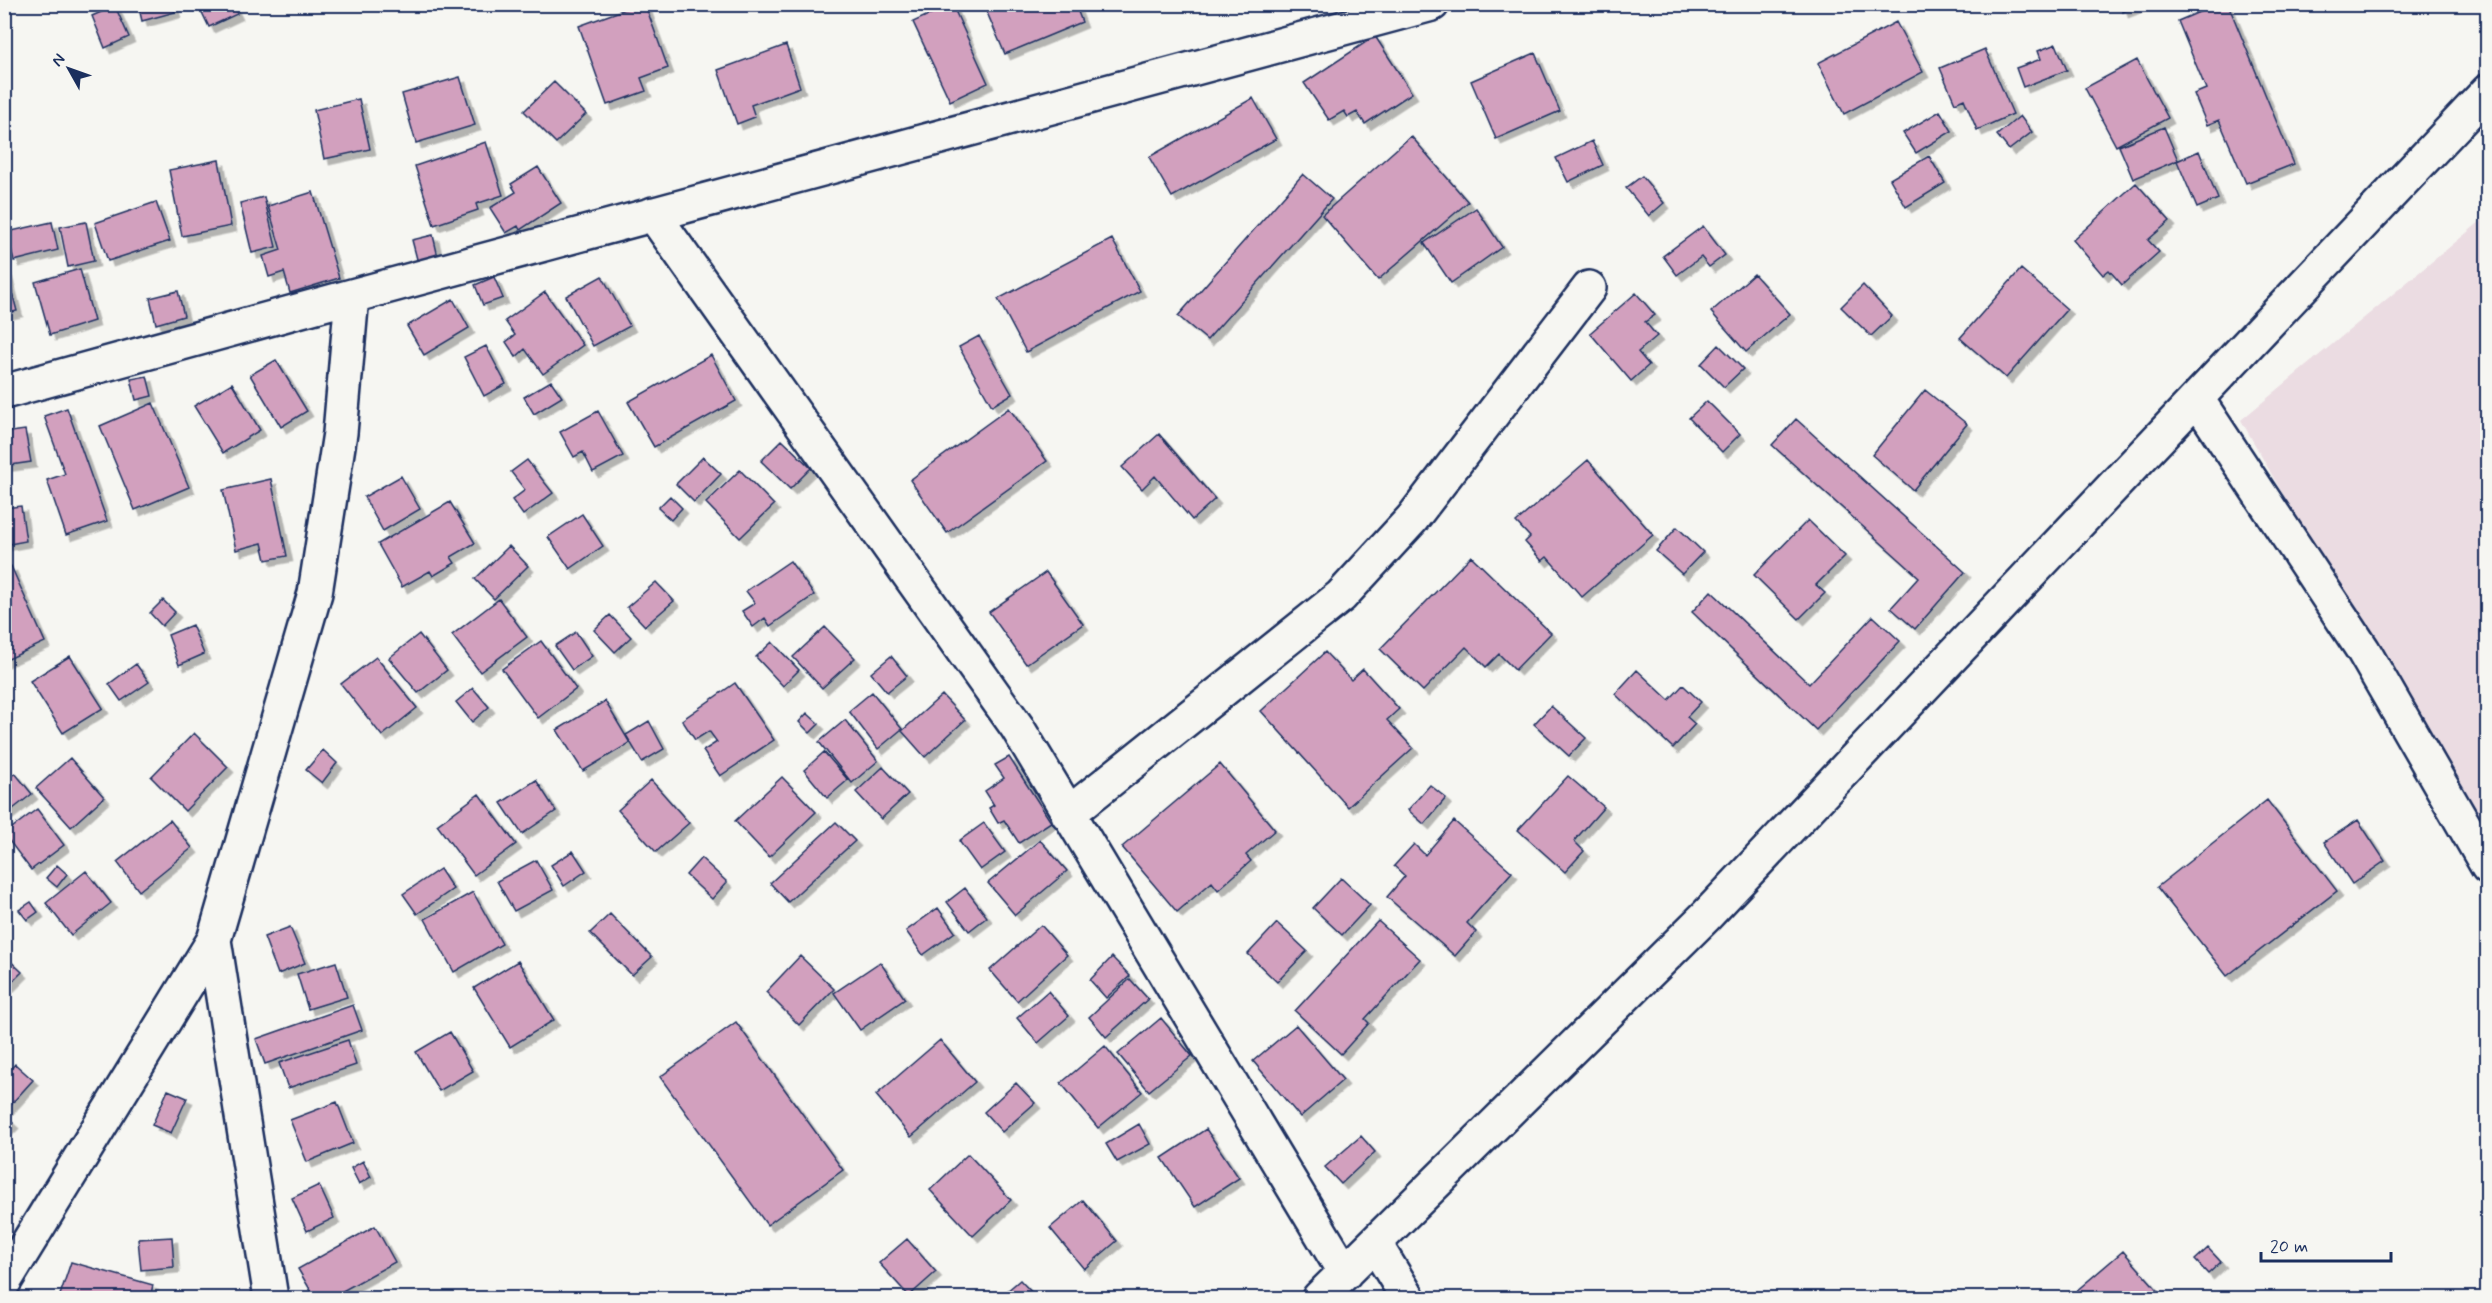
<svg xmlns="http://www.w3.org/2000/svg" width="2492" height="1303" viewBox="0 0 2492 1303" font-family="Mynerve,sans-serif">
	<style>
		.built { fill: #ebdce2 }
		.building { fill: #d2a0be; stroke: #1b2f5e; stroke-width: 1.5; filter: url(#shadow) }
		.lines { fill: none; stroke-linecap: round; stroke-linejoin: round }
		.minor-casing { stroke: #1b2f5e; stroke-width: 38 }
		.minor { stroke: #f6f6f2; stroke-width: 33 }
	</style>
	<defs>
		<filter id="shadow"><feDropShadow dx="5.5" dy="5.5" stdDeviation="0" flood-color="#0004"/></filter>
	</defs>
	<rect width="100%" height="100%" fill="#f6f6f2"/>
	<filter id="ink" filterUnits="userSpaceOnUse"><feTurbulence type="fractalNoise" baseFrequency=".0167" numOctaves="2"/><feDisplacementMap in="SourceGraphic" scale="12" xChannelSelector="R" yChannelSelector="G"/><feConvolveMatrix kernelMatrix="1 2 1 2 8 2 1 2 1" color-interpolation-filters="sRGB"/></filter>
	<g filter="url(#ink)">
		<!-- built -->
		<path class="built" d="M 2487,216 L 2487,856 L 2241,420 Z"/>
		<!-- building -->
		<path class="building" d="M 138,4 L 173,4 L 175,12 L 142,21 Z
			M 198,4 L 232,4 L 237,14 L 209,27 Z
			M 639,4 L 645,4 L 668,68 L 641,78 L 646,91 L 607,105 L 579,26 Z
			M 952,4 L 988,83 L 950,101 L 913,22 Z
			M 993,4 L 1075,4 L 1082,22 L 1005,54 L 985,8 Z
			M 2121,4 L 2143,4 L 2123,12 Z
			M 2218,4 L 2228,4 L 2294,164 L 2246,183 L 2219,120 L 2207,125 L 2194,94 L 2206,89 L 2178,21 Z
			M 115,6 L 129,37 L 105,48 L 92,16 Z
			M 1896,22 L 1923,72 L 1844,114 L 1818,63 Z
			M 1375,36 L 1412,93 L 1365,124 L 1357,112 L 1348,117 L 1344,111 L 1329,120 L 1304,83 Z
			M 2056,44 L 2067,70 L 2023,87 L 2016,68 L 2041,59 L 2038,51 Z
			M 786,45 L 800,87 L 751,105 L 755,117 L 737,124 L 718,70 Z
			M 1985,49 L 2013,114 L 1977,130 L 1964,99 L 1955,103 L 1940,68 Z
			M 1535,53 L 1560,111 L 1496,139 L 1471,81 Z
			M 2137,60 L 2168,118 L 2116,146 L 2085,88 Z
			M 460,77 L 475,125 L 416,143 L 402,94 Z
			M 554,82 L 586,114 L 556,143 L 524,111 Z
			M 1253,98 L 1276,139 L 1172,197 L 1149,157 Z
			M 359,99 L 370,149 L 324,159 L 314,110 Z
			M 1940,111 L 1952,131 L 1916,153 L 1903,133 Z
			M 2020,116 L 2032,132 L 2009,150 L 1997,135 Z
			M 2164,127 L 2178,160 L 2133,179 L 2119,146 Z
			M 1411,136 L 1468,202 L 1378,280 L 1322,215 Z
			M 1592,141 L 1603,165 L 1568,182 L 1556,158 Z
			M 486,142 L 503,195 L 476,204 L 478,210 L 434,225 L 415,166 Z
			M 2199,151 L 2218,199 L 2197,208 L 2177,161 Z
			M 1929,156 L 1945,183 L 1906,207 L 1890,179 Z
			M 219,160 L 231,226 L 182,236 L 169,170 Z
			M 538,167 L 561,203 L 520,230 L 518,226 L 506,233 L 490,208 L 516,192 L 511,184 Z
			M 1303,174 L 1332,199 L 1207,340 L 1178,316 Z
			M 1642,176 L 1664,203 L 1649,216 L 1626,188 Z
			M 2136,183 L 2170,221 L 2148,240 L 2159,252 L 2122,285 L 2109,270 L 2103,275 L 2073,240 Z
			M 313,192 L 339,278 L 290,293 L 284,272 L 269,277 L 263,256 L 281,250 L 268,206 Z
			M 264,197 L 276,247 L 252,253 L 240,203 Z
			M 156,202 L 170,241 L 108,261 L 95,223 Z
			M 1476,208 L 1502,247 L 1451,283 L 1424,243 Z
			M 52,222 L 58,250 L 14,261 L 7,232 Z
			M 86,222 L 94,261 L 68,267 L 60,227 Z
			M 1703,226 L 1725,255 L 1709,267 L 1701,257 L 1677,275 L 1663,256 Z
			M 433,235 L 438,257 L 418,263 L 412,240 Z
			M 1112,239 L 1140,291 L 1026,352 L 998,299 Z
			M 4,262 L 17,311 L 4,314 Z
			M 80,269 L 94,321 L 50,335 L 35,282 Z
			M 2021,269 L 2067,309 L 2006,378 L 1960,338 Z
			M 1754,274 L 1790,314 L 1746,352 L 1711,312 Z
			M 602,276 L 630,326 L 593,346 L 566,296 Z
			M 494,277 L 503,298 L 483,305 L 475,285 Z
			M 1863,285 L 1892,316 L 1871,336 L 1841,307 Z
			M 178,291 L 184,316 L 156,324 L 150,298 Z
			M 545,292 L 583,345 L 543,374 L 525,349 L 516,357 L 506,342 L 515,335 L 505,321 Z
			M 1636,293 L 1655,315 L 1645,322 L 1657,336 L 1638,352 L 1649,365 L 1631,381 L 1590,333 Z
			M 453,299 L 469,328 L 424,355 L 407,326 Z
			M 979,336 L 1012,394 L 992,406 L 959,347 Z
			M 1719,345 L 1743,369 L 1724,387 L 1701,364 Z
			M 486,346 L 506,384 L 484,396 L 464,357 Z
			M 711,355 L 736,401 L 654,447 L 628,402 Z
			M 276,360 L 307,411 L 281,427 L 250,375 Z
			M 147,376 L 152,396 L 136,400 L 131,379 Z
			M 551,381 L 562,397 L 534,414 L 524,397 Z
			M 232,383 L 260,430 L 223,453 L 194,406 Z
			M 1925,390 L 1967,424 L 1913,490 L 1872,455 Z
			M 1707,401 L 1740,434 L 1722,452 L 1689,418 Z
			M 153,403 L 189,487 L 135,510 L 100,426 Z
			M 67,408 L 107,521 L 66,535 L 47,480 L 65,474 L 44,416 Z
			M 1009,408 L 1047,461 L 947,533 L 910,480 Z
			M 598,411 L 623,456 L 593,472 L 583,452 L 574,457 L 560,432 Z
			M 1796,419 L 1965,572 L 1915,629 L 1891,608 L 1919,577 L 1772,445 Z
			M 25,430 L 31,462 L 4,466 L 4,433 Z
			M 1159,434 L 1215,499 L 1192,520 L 1155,476 L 1142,489 L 1122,467 Z
			M 782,440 L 811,468 L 790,489 L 761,461 Z
			M 703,457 L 721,474 L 694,502 L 676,484 Z
			M 527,460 L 553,493 L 523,515 L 512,500 L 525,490 L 511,472 Z
			M 1588,460 L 1653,535 L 1582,597 L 1547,557 L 1542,561 L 1525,542 L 1530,537 L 1516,522 Z
			M 740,470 L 774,505 L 740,538 L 706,503 Z
			M 401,476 L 420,509 L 383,531 L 364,497 Z
			M 271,479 L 287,556 L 266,560 L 262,543 L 236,550 L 223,490 Z
			M 670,496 L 682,508 L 671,520 L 658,508 Z
			M 450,502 L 475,543 L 451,557 L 455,563 L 433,576 L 430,571 L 402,587 L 378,544 Z
			M 21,506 L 26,541 L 4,545 L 4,508 Z
			M 582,514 L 603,546 L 570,569 L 548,537 Z
			M 1808,520 L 1845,556 L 1816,585 L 1825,593 L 1799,619 L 1754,575 Z
			M 1677,527 L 1703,552 L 1682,574 L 1656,551 Z
			M 509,546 L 528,566 L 494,599 L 475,579 Z
			M 1471,556 L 1551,633 L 1515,670 L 1499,654 L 1486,667 L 1466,647 L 1423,691 L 1380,649 Z
			M 790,561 L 814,595 L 770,626 L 765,618 L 753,627 L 742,611 L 755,603 L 746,591 Z
			M 11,566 L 45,642 L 4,661 L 4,569 Z
			M 1046,572 L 1083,624 L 1026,664 L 989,612 Z
			M 656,582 L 674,601 L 645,626 L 627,607 Z
			M 1711,591 L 1809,684 L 1873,616 L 1900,641 L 1816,730 L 1692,612 Z
			M 499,599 L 527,637 L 480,672 L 452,635 Z
			M 163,600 L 175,612 L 162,626 L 150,613 Z
			M 610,615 L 631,637 L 615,652 L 594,630 Z
			M 192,625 L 204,654 L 179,665 L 168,635 Z
			M 825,627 L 855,658 L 822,688 L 793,657 Z
			M 576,632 L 592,656 L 572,670 L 555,646 Z
			M 419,634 L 447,670 L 418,693 L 389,658 Z
			M 541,641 L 576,689 L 538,718 L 502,669 Z
			M 772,642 L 799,670 L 783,686 L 756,657 Z
			M 1325,652 L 1351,680 L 1363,669 L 1399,709 L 1387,720 L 1413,748 L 1348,807 L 1261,711 Z
			M 70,656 L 103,708 L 63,733 L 30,681 Z
			M 891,656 L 907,676 L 887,692 L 871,673 Z
			M 376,657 L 417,708 L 382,736 L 341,684 Z
			M 136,664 L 149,682 L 121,701 L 109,684 Z
			M 1637,670 L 1669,700 L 1683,685 L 1701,702 L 1687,717 L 1695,724 L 1673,748 L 1615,694 Z
			M 735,683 L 774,740 L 720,776 L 703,751 L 717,742 L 709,731 L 695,740 L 682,720 Z
			M 473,688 L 489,707 L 472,722 L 456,702 Z
			M 872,692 L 902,729 L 878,749 L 849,711 Z
			M 942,695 L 965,720 L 925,757 L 902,731 Z
			M 605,701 L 630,743 L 583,771 L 557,730 Z
			M 1551,706 L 1586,738 L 1569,756 L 1534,724 Z
			M 807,713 L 819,724 L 810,733 L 799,722 Z
			M 845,720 L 878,761 L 852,783 L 819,742 Z
			M 649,721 L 664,749 L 642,762 L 626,735 Z
			M 194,733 L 228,767 L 185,811 L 151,777 Z
			M 323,750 L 337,763 L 322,783 L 306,770 Z
			M 824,752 L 848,780 L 827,798 L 804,770 Z
			M 1009,757 L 1051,822 L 1019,843 L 1004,820 L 998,823 L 989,808 L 994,805 L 985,791 L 1004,778 L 995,765 Z
			M 70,758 L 104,797 L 71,827 L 36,788 Z
			M 1220,764 L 1275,830 L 1246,855 L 1251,861 L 1218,890 L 1212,882 L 1177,912 L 1122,847 Z
			M 883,767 L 908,794 L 881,819 L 856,792 Z
			M 15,773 L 32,794 L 4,816 L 4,782 Z
			M 1568,776 L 1604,807 L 1574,841 L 1584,851 L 1565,872 L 1518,830 Z
			M 782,777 L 816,812 L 769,857 L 735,821 Z
			M 536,780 L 556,811 L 522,834 L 501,803 Z
			M 651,780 L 689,823 L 656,852 L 618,810 Z
			M 1430,785 L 1446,798 L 1424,824 L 1408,810 Z
			M 479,794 L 516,844 L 474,875 L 437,825 Z
			M 2267,800 L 2337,891 L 2227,976 L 2157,887 Z
			M 37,809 L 64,845 L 31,870 L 4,834 Z
			M 170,820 L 192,848 L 139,891 L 117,862 Z
			M 2358,820 L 2385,861 L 2352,884 L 2324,842 Z
			M 1454,821 L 1512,872 L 1467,923 L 1476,932 L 1455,956 L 1387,897 L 1405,876 L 1394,866 L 1414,844 L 1425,855 Z
			M 836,822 L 855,841 L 788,902 L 770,883 Z
			M 984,823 L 1005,852 L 980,870 L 959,841 Z
			M 1040,840 L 1067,871 L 1015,915 L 988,883 Z
			M 573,851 L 586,871 L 564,886 L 551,865 Z
			M 701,858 L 727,882 L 712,899 L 686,875 Z
			M 536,860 L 553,890 L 514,911 L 497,881 Z
			M 57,865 L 67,874 L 57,887 L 46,878 Z
			M 440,869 L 453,889 L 417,914 L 403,894 Z
			M 86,871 L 111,903 L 71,935 L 46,903 Z
			M 1341,878 L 1370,905 L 1342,935 L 1313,908 Z
			M 965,888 L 987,917 L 969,931 L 947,902 Z
			M 473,892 L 502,944 L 454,972 L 425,919 Z
			M 31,902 L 38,912 L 27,920 L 19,910 Z
			M 938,908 L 955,932 L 923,955 L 906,931 Z
			M 610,914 L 652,957 L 632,975 L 590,933 Z
			M 1378,921 L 1420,959 L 1365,1019 L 1369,1023 L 1341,1054 L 1295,1011 Z
			M 1277,923 L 1307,951 L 1277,982 L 1248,954 Z
			M 1041,925 L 1067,955 L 1017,1001 L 990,970 Z
			M 290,927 L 305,963 L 278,974 L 264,937 Z
			M 4,955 L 22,972 L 4,990 Z
			M 800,956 L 834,989 L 799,1025 L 766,992 Z
			M 1112,957 L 1130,976 L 1106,998 L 1090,980 Z
			M 518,961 L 554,1020 L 510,1047 L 474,988 Z
			M 336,962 L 347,997 L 308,1009 L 297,974 Z
			M 880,962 L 905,999 L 860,1030 L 834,993 Z
			M 1130,979 L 1148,999 L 1106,1037 L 1089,1017 Z
			M 1048,991 L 1069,1016 L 1038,1043 L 1017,1018 Z
			M 353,1005 L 362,1030 L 265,1064 L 256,1039 Z
			M 1161,1018 L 1192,1056 L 1149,1091 L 1118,1054 Z
			M 736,1022 L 843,1170 L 767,1225 L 660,1077 Z
			M 1296,1025 L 1343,1080 L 1300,1117 L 1253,1061 Z
			M 450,1032 L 473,1071 L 439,1091 L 416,1052 Z
			M 348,1040 L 356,1065 L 288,1088 L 279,1063 Z
			M 940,1040 L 975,1082 L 911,1137 L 876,1095 Z
			M 1105,1046 L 1142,1092 L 1098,1128 L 1061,1083 Z
			M 15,1064 L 33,1080 L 4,1112 L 4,1076 Z
			M 1016,1083 L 1035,1103 L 1002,1132 L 984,1112 Z
			M 168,1090 L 187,1098 L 171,1133 L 152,1125 Z
			M 337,1102 L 353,1143 L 307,1162 L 290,1120 Z
			M 4,1115 L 13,1123 L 4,1132 Z
			M 1139,1124 L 1150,1144 L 1117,1162 L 1106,1144 Z
			M 1206,1129 L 1239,1178 L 1195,1207 L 1162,1158 Z
			M 1361,1136 L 1375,1152 L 1341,1184 L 1325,1167 Z
			M 968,1154 L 1011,1200 L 973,1236 L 930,1190 Z
			M 363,1161 L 371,1177 L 359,1184 L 351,1168 Z
			M 319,1185 L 334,1218 L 307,1231 L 292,1198 Z
			M 1083,1200 L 1117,1241 L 1084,1269 L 1050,1228 Z
			M 375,1226 L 395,1262 L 330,1298 L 315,1298 L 298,1269 Z
			M 172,1237 L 174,1267 L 141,1270 L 138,1239 Z
			M 907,1239 L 936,1272 L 909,1296 L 879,1263 Z
			M 2208,1248 L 2221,1262 L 2208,1274 L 2195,1260 Z
			M 2123,1251 L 2161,1294 L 2156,1298 L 2068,1298 Z
			M 71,1262 L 153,1285 L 150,1298 L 59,1298 Z
			M 1020,1280 L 1037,1298 L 999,1298 Z"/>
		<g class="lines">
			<defs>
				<path id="minor" d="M 653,214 L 1017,727 L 1345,1273
					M 4,392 L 352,296 L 1432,4
					M 2197,399 L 2363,650 L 2488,867
					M 1068,814 L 1341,596 L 1412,519 L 1589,288
					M 214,940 L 271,1298
					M 1375,1244 L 1408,1298
					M 4,1282 L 214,940 L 315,593 L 340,433 L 352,296
					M 1319,1298 L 1706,916 L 2488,91"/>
			</defs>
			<!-- minor casing -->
			<use href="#minor" class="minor-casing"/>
			<!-- minor -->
			<use href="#minor" class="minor"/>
		</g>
	</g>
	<!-- margin -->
	<rect width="2492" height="1303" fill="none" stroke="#f6f6f2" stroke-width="24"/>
	<rect x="12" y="12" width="2468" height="1279" fill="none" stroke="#1b2f5e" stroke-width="2" filter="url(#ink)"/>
	<!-- north arrow -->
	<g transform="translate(69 69) rotate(310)" stroke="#f6f6f2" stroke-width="4.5" paint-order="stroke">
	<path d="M0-4.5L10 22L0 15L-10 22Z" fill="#1b2f5e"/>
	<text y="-9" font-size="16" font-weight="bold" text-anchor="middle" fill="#1b2f5e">N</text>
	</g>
	<!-- scale -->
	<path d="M2261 1252v9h130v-9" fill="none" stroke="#1b2f5e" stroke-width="3"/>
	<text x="2270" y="1252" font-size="18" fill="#1b2f5e" stroke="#f6f6f2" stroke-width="4.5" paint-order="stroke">20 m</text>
</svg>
